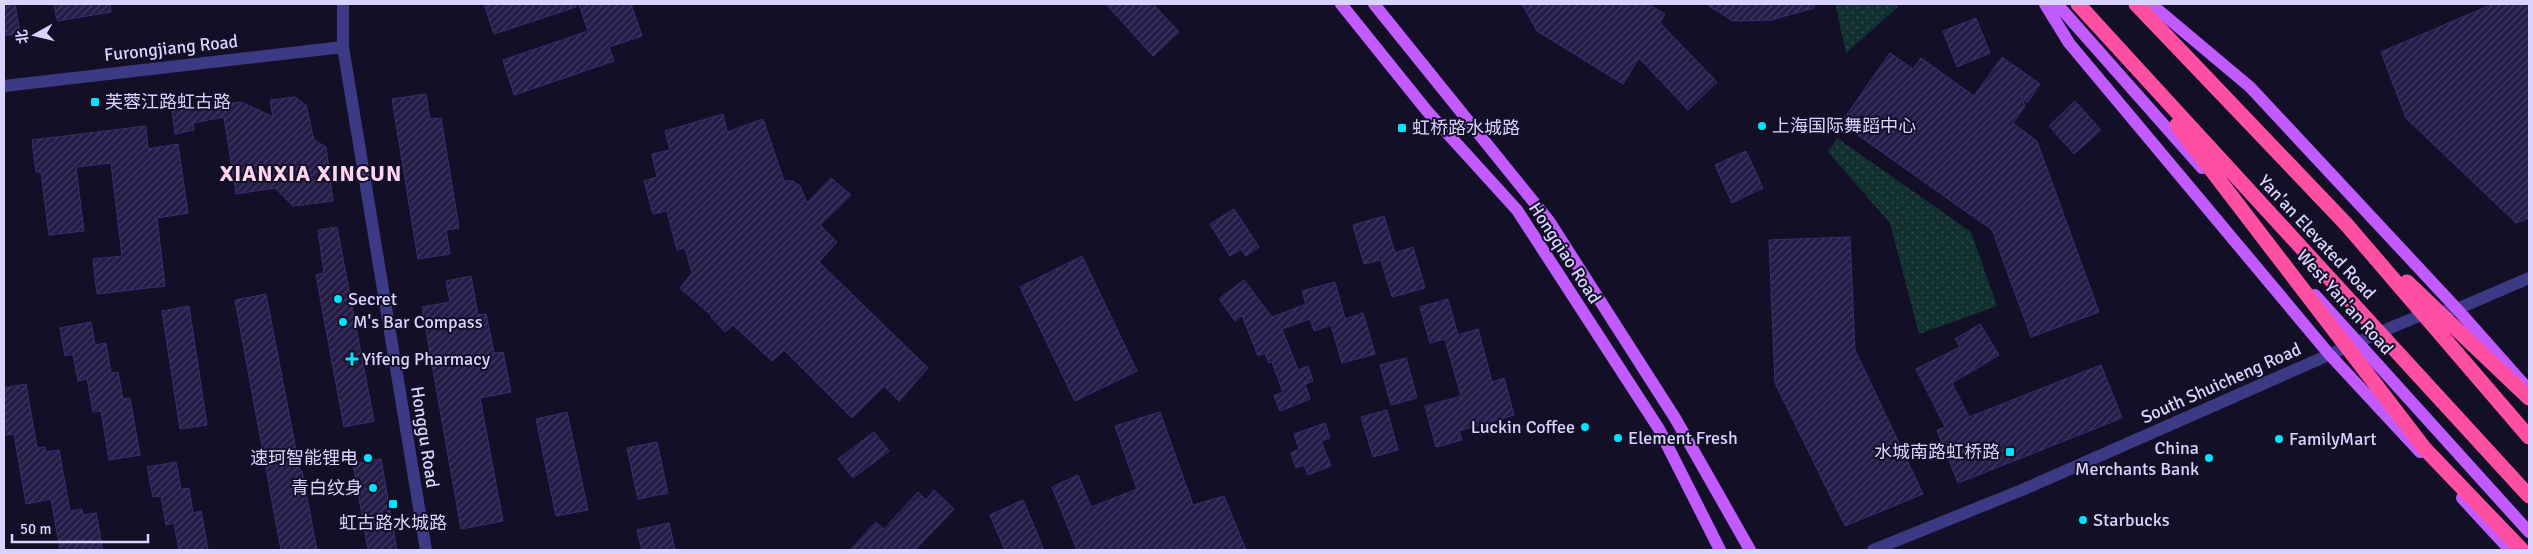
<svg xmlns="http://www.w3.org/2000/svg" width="2533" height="554" viewBox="0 0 2533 554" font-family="Signika,'Noto Sans SC',sans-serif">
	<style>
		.grass { fill: url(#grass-dots) }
		.building { fill: url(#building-hatch); stroke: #3b2d73 }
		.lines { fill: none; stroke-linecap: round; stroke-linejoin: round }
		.minor { stroke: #3d3a85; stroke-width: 12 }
		.major { stroke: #c25bff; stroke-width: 12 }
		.highway { stroke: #ff4fa3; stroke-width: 15 }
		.highway-bridge { stroke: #ff4fa3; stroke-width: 15 }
		.poi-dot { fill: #00e5ff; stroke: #130f26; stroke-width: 2 }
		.labels { text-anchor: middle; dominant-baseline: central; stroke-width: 4; stroke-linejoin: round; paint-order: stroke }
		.street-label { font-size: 18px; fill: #d9d4ff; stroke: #130f26 }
		.poi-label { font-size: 18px; fill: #d9d4ff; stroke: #130f26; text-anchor: start }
		.district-label { font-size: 22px; font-weight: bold; letter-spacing: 1px; fill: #ffd6f0; stroke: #130f26 }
	</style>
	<defs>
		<pattern id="grass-dots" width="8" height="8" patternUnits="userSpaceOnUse" patternTransform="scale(1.25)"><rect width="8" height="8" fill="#12302f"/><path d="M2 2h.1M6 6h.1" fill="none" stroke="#344d4e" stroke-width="1.8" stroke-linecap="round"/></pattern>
		<pattern id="building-hatch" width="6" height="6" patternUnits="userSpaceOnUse" patternTransform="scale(1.25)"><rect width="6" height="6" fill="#241b47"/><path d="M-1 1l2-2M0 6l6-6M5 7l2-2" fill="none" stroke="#433b63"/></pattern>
	</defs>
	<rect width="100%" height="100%" fill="#130f26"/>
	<!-- grass -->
	<path class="grass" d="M 1838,4 L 1896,4 L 1898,7 L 1846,53 L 1836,7 Z
		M 1837,138 L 1971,232 L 1997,306 L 1919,334 L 1890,223 L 1828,152 Z"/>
	<!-- building -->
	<path class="building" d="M 4,4 L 15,4 L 20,33 L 4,36 Z
		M 54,4 L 110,4 L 111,12 L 57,21 Z
		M 484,4 L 576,4 L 576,7 L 494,34 Z
		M 579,4 L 631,4 L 642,36 L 609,47 L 614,61 L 514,95 L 503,60 L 588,31 Z
		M 1106,4 L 1153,4 L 1179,32 L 1153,56 Z
		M 1522,4 L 1648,4 L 1665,14 L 1660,23 L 1717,82 L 1688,110 L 1639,58 L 1623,84 L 1537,31 Z
		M 1706,4 L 1814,4 L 1814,8 L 1771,20 L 1733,21 Z
		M 2493,4 L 2529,4 L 2529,218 L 2516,223 L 2406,118 L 2381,52 Z
		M 1976,18 L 1990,53 L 1957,67 L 1943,31 Z
		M 1890,53 L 1913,69 L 1921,58 L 1974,96 L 2002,57 L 2040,84 L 2027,103 L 2021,96 L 2025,106 L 2013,123 L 2037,141 L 2099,312 L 2031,337 L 1992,230 L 1841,123 Z
		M 426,94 L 430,119 L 441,118 L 459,228 L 446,230 L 450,254 L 418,259 L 392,99 Z
		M 295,97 L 306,105 L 314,140 L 326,147 L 333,201 L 293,206 L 275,188 L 236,194 L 224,117 L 193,123 L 194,130 L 175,134 L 172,110 L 241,102 L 273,117 L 270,100 Z
		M 2075,101 L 2101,130 L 2074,154 L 2049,126 Z
		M 723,114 L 727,132 L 763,119 L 784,181 L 793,181 L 800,186 L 807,203 L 831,178 L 851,195 L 820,225 L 837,242 L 819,262 L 928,368 L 899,401 L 884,386 L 852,418 L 784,350 L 772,361 L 733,325 L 725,332 L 711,317 L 712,316 L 680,288 L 692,273 L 685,248 L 677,250 L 667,211 L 653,214 L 644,181 L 657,177 L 652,154 L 670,150 L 665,131 Z
		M 146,126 L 148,149 L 178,144 L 188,213 L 157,218 L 165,286 L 97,294 L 93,259 L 122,256 L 111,163 L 76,167 L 84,231 L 49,235 L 41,172 L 36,172 L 32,140 Z
		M 1746,151 L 1763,188 L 1732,203 L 1715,165 Z
		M 1234,209 L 1259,247 L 1246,256 L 1241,249 L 1230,256 L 1210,224 Z
		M 1384,216 L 1395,253 L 1413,247 L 1425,288 L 1392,297 L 1381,260 L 1364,264 L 1353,225 Z
		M 337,227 L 374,421 L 344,427 L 316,275 L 324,273 L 318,230 Z
		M 1850,237 L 1855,350 L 1923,494 L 1845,526 L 1775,383 L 1769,240 Z
		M 1082,256 L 1137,371 L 1075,401 L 1020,287 Z
		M 471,276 L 478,315 L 486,314 L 494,353 L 503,352 L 511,392 L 480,398 L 503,521 L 461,529 L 422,307 L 450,302 L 446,281 Z
		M 1244,280 L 1272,317 L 1306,304 L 1302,291 L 1335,282 L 1345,319 L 1363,313 L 1375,354 L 1342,363 L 1331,325 L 1314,331 L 1310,319 L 1282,329 L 1298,370 L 1308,366 L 1313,381 L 1305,384 L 1310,399 L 1280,411 L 1274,396 L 1283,392 L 1272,362 L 1269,363 L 1265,353 L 1258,356 L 1242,315 L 1235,321 L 1219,299 Z
		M 266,294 L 300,471 L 302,471 L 317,550 L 281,550 L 235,300 Z
		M 1448,299 L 1458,335 L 1478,329 L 1492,382 L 1504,378 L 1514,415 L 1459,431 L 1462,440 L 1436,447 L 1425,406 L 1461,396 L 1445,339 L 1430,343 L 1420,307 Z
		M 189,306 L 207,425 L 180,429 L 162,311 Z
		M 91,322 L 95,345 L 106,343 L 111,373 L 118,372 L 123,399 L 130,398 L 140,455 L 109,460 L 101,411 L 93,412 L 87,379 L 78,381 L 73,354 L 65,356 L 60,328 Z
		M 1980,324 L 1999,355 L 1952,383 L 1969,417 L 2101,365 L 2122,418 L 1958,483 L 1937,430 L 1945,427 L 1916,369 L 1960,347 L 1955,339 Z
		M 1406,358 L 1417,398 L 1391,405 L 1380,365 Z
		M 26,384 L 37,448 L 45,447 L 46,452 L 59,450 L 70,511 L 82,509 L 83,515 L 96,513 L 103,550 L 60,550 L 51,499 L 26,504 L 14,434 L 4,435 L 4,388 Z
		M 1387,410 L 1398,450 L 1373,457 L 1361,417 Z
		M 567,412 L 588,510 L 556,516 L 536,419 Z
		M 1160,412 L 1193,505 L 1224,496 L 1246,550 L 1077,550 L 1052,487 L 1078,475 L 1091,507 L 1137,489 L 1115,426 Z
		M 1325,423 L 1330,438 L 1321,441 L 1331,466 L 1308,475 L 1304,465 L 1296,468 L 1291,453 L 1299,449 L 1294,434 Z
		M 874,432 L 889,451 L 853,478 L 838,459 Z
		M 657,442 L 668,493 L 638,499 L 627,448 Z
		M 381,459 L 397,550 L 368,550 L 353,464 Z
		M 176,462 L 181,489 L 189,488 L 193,513 L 201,511 L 208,550 L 179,550 L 174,523 L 166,525 L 161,496 L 153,497 L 147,467 Z
		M 934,490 L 954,509 L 915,550 L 850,550 L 876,522 L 884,529 L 918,492 L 926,500 Z
		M 1023,500 L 1044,550 L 1005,550 L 990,515 Z
		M 669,523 L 675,550 L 642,550 L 637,530 Z"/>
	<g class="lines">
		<!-- minor -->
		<path class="minor" d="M 343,4 L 343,47 L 426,550
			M 4,86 L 343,47
			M 1873,550 L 2022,490 L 2390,328 L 2419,316 L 2457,309 L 2529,278"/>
		<!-- major -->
		<path class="major" d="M 1341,4 L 1427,111 L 1517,210 L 1659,429 L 1720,550
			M 1374,4 L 1549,221 L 1675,418 L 1750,550
			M 2045,4 L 2069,43 L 2329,354 L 2420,452
			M 2057,4 L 2202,168
			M 2151,4 L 2250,87 L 2457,309 L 2528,389
			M 2315,295 L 2529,532
			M 2462,498 L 2510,550"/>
		<!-- highway -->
		<path class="highway" d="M 2078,4 L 2121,51
			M 2425,449 L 2522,550"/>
		<!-- highway-bridge -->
		<path class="highway-bridge" d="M 2136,4 L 2346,224 L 2529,437
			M 2121,51 L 2529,496
			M 2177,125 L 2425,449
			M 2407,282 L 2529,398"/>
	</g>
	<!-- markers -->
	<g class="poi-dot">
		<rect x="90" y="97" width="10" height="10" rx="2.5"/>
		<circle cx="1762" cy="126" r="5"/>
		<rect x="1397" y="123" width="10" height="10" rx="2.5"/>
		<circle cx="338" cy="299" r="5"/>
		<circle cx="343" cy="322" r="5"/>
		<path d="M349.5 351.5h5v5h5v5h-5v5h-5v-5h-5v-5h5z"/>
		<circle cx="1585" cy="427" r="5"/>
		<circle cx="1618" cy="438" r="5"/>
		<circle cx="2279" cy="439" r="5"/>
		<rect x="2005" y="447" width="10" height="10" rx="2.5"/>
		<circle cx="368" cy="458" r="5"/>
		<circle cx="2209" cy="458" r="5"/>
		<circle cx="373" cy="488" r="5"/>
		<rect x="388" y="499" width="10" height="10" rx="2.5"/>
		<circle cx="2083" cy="520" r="5"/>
	</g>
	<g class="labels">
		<!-- street labels -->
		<g class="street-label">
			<text transform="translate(171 48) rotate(-6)">Furongjiang Road</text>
			<text transform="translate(2317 237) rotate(47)">Yan'an Elevated Road</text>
			<text transform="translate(1565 253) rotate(57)">Hongqiao Road</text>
			<text transform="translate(2345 302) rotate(48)">West Yan'an Road</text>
			<text transform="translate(2221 383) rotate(-24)">South Shuicheng Road</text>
			<text transform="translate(425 437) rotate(81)">Honggu Road</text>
		</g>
		<!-- poi labels -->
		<g class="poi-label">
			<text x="105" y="102">芙蓉江路虹古路</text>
			<text x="1772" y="126">上海国际舞蹈中心</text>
			<text x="1412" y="128">虹桥路水城路</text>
			<text x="348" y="299">Secret</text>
			<text x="353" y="322">M's Bar Compass</text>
			<text x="362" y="359">Yifeng Pharmacy</text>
			<text x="1575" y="427" text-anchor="end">Luckin Coffee</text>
			<text x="1628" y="438">Element Fresh</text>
			<text x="2289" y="439">FamilyMart</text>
			<text x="2199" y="448" text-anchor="end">China<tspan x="2199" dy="21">Merchants Bank</tspan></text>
			<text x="2000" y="452" text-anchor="end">水城南路虹桥路</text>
			<text x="358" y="458" text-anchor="end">速珂智能锂电</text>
			<text x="363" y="488" text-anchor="end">青白纹身</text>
			<text x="2093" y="520">Starbucks</text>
			<text x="393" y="523" text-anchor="middle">虹古路水城路</text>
		</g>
		<!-- district labels -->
		<g class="district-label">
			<text x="311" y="173">XIANXIA XINCUN</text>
		</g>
	</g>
	<!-- border -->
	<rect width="2533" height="554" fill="none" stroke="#d9d4ff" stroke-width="10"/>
	<!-- north arrow -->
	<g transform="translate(35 35) rotate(262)" stroke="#130f26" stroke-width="4" paint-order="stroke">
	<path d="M0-4L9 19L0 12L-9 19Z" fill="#d9d4ff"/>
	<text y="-8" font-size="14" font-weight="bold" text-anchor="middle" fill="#d9d4ff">北</text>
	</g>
	<!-- scale -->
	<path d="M12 534v8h136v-8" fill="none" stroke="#d9d4ff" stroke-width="2.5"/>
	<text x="20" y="534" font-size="15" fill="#d9d4ff" stroke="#130f26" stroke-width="4" paint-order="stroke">50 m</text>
</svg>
